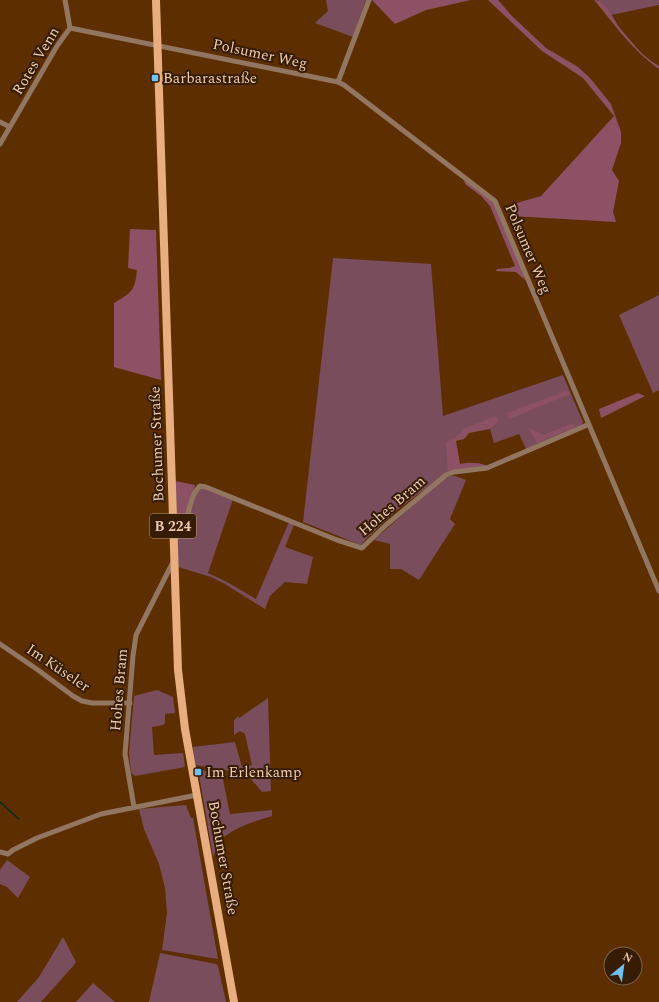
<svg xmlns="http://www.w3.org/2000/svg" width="659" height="1002" viewBox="0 0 659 1002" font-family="Spectral,serif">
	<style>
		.green { fill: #794d5b }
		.forest { fill: #8c5165 }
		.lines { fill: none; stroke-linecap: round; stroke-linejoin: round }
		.stream { stroke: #002e27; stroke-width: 1.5 }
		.street { stroke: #937661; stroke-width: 5 }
		.primary { stroke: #e8ae80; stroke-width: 8 }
		.poi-dot { fill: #72c1f5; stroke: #361c05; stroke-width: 1.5 }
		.labels { text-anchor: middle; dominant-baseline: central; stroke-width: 4; stroke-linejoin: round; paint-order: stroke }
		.shield { fill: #361c05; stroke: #b6967d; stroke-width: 1 }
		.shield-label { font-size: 14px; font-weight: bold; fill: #edcab0 }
		.street-label { font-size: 15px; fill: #edcab0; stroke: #361c05 }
		.poi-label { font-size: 15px; fill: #edcab0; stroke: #361c05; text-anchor: start }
	</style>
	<rect width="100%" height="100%" fill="#5d2f00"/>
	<!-- green -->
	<path class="green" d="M 326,0 L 366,0 L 353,37 L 315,23 L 328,11 Z
		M 597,0 L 659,0 L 659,5 L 611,15 L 605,7 Z
		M 333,258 L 431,264 L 443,416 L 563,375 L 583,422 L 582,425 L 526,449 L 519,434 L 494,443 L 490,429 L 498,422 L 455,436 L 448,472 L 398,509 L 368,537 L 361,545 L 303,522 Z
		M 659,295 L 659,390 L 653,393 L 619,315 Z
		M 450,476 L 455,476 L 466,480 L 450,519 L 455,524 L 419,580 L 401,569 L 390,569 L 390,544 L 374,540 L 442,480 Z
		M 201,488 L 206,488 L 233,499 L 208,573 L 227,582 L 256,599 L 289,522 L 294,525 L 285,547 L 313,557 L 307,584 L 285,582 L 270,596 L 265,609 L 225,584 L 211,577 L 178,567 L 177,540 L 196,492 Z
		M 157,690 L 173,697 L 175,713 L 165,714 L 165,723 L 163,725 L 152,727 L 154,755 L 183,753 L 185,767 L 135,776 L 131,773 L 129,753 L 134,696 Z
		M 268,698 L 271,791 L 262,792 L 251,779 L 244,773 L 195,765 L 193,747 L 235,742 L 242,767 L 252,765 L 245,734 L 240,731 L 234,735 L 234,721 L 238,716 L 239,718 Z
		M 198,769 L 222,775 L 230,814 L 272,810 L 272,816 C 258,820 231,829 221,840 C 217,844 216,852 213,857 Z
		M 186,805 L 191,818 L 193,818 L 218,959 L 162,950 L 167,913 L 165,888 L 159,864 L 144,829 L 139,809 Z
		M 7,860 L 30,877 L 18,898 L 7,887 L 0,884 L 0,870 Z
		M 63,937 L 76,962 L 74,965 L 41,1002 L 17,1002 L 39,977 Z
		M 160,953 L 216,964 L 218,966 L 226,1002 L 149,1002 Z
		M 93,983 L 115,1002 L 76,1002 Z"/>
	<!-- forest -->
	<path class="forest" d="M 372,0 L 471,0 L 426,10 L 395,24 Z
		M 488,0 L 498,0 L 511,15 L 546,48 L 578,67 L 590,78 L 611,104 L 621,132 L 621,143 L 612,170 L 619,181 L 613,212 L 616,222 L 511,216 L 513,204 L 541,196 L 614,116 L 583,78 L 542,51 Z
		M 594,0 C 606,1 613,18 619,27 C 624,33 630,40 635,46 C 642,54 650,61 659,66 L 659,69 C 631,49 616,26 594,0 Z
		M 464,179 L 488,197 L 495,205 L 523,272 L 525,280 L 516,272 L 496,271 L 497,269 L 509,268 L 515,266 L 490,206 L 481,196 L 465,184 Z
		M 130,229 L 156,230 L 161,380 L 114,367 L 114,303 C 131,293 135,291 137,270 L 128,268 Z
		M 568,390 L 570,394 L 509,419 L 507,413 Z
		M 638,393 L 645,396 L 601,418 L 599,409 Z
		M 496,416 L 498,422 L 490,429 L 469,433 L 464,439 L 456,441 L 460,464 C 470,462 478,462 488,466 L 448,472 L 446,442 L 455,438 L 455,436 L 461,433 L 463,429 Z
		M 573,423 L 575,427 L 537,443 L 529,429 L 533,430 L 543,435 Z
		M 175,481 L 195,485 L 183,525 L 178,532 L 176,531 Z"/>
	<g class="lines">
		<!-- stream -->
		<path class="stream" d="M 0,802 L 19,819"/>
		<!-- street -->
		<path class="street" d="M 65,0 L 70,28
			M 70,28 L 338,82 L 344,85 L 495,201 L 659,591
			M 338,82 L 369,0
			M 0,122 L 10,127
			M 0,144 L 57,46 L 70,28
			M 174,539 C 190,533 186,498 200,486 L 206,487 L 337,540 L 362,548 L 386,525 L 446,475 L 454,472 L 487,468 L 585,426 L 588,424
			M 0,644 L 38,670 L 73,696 L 82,701 L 92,703 L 130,703
			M 134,807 L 125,754 L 133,656 L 136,635 L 174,560
			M 0,852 L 8,854 L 13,850 L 37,838 L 101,814 L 197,795"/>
		<!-- primary -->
		<path class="primary" d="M 156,0 L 178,670 L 185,729 L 234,1002"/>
	</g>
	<!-- markers -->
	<g class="poi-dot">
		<rect x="151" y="74" width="8" height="8" rx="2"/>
		<rect x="194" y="768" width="8" height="8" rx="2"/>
	</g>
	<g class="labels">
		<!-- shield labels -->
		<rect class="shield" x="150" y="514" width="46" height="24" rx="3"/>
		<g class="shield-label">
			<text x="173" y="526">B 224</text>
		</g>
		<!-- street labels -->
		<g class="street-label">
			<text transform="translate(260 54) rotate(12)">Polsumer Weg</text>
			<text transform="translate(36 61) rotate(-59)">Rotes Venn</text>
			<text transform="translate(528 249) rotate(67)">Polsumer Weg</text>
			<text transform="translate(157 444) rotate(-92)">Bochumer Straße</text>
			<text transform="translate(392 506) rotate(-41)">Hohes Bram</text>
			<text transform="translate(58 668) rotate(34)">Im Küseler</text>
			<text transform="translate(119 690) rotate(-85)">Hohes Bram</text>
			<text transform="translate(223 858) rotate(80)">Bochumer Straße</text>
		</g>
		<!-- poi labels -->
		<g class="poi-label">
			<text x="163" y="78">Barbarastraße</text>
			<text x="206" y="772">Im Erlenkamp</text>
		</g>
	</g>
	<!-- north arrow -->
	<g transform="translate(623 966) rotate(29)"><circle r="19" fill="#361c05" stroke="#7f6249"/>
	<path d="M0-3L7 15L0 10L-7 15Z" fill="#72c1f5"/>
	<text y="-6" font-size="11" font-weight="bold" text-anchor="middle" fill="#edcab0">N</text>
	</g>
</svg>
